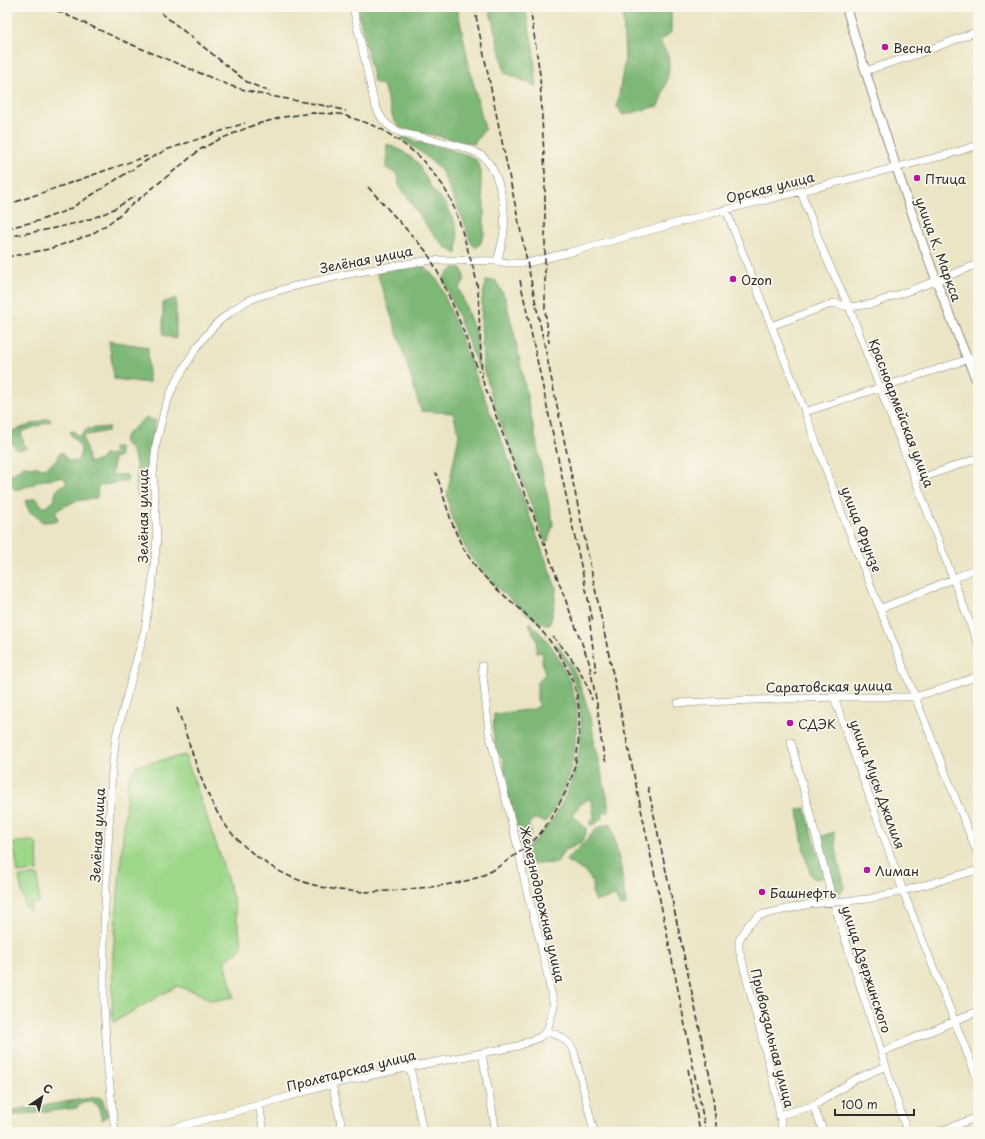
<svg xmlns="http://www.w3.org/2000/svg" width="985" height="1139" viewBox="0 0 985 1139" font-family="'Playpen Sans',sans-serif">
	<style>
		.green { fill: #9dd78a; stroke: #64815a }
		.forest { fill: #7eb876; stroke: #547250 }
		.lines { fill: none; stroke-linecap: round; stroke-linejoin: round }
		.minor-casing { stroke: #8b8878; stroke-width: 8 }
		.major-casing { stroke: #8b8878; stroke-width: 10 }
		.minor { stroke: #fff; stroke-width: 7 }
		.major { stroke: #fff; stroke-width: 8 }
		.rail { stroke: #2b2b2b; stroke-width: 1.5; stroke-dasharray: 6 3; stroke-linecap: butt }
		.poi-dot { fill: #b5179e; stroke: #fbf7ec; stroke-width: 1.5 }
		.labels { text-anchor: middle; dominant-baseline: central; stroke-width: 3.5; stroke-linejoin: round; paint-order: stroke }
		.poi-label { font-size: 13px; fill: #2b2b2b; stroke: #fbf7ec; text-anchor: start }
		.street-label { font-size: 13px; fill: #2b2b2b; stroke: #fbf7ec }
	</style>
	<rect width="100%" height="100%" fill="#fbf7ec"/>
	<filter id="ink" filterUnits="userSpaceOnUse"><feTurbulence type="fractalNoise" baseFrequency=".025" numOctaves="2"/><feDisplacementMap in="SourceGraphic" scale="8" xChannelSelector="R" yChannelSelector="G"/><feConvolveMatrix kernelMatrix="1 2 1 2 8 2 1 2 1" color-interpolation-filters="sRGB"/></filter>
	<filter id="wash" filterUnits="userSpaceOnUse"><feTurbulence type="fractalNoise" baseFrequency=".012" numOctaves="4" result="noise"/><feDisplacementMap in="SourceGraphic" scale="16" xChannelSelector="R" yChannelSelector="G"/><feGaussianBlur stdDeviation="0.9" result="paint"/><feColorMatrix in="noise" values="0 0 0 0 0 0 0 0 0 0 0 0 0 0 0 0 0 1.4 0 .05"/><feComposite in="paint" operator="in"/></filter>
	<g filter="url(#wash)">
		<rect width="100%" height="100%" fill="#ebe4c5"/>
		<!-- green -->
		<path class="green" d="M 185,755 L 221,858 L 234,902 L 242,948 L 225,961 L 234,997 L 212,1001 L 196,992 L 177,986 L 114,1022 L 112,1014 L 113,954 L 128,779 L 136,766 Z
			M 34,841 L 37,845 L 38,871 L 18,873 L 14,844 L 16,842 Z
			M 38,875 L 39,903 L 30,904 L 30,911 L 25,907 L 19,877 Z"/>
		<!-- forest -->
		<path class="forest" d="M 357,7 L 457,7 L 470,70 L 485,129 L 474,144 L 401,128 L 394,121 L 383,85 L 374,82 Z
			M 489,7 L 525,7 L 533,47 L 537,87 L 513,76 L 505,73 Z
			M 632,7 L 671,7 L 671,32 L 660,42 C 662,46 665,49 667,53 C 673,69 664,91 658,106 L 623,115 L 617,106 L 625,58 L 623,16 L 625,10 Z
			M 403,136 L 416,142 L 437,146 L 467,155 L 476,160 L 481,170 L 481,186 L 484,204 L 484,234 L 480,244 L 476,248 L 471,243 L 464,222 L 441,170 L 422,153 L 402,139 Z
			M 387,144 L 402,151 L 417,162 L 432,189 L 447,205 L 456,226 L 458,238 L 457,254 L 445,247 L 429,229 L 399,185 L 398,175 L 386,168 Z
			M 415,266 L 425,267 L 439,282 L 509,460 L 556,588 L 555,603 L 550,624 L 543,624 L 534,619 L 495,586 L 472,559 L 460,538 L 450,511 L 447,495 L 459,435 L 453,413 L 421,411 L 400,342 L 377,273 Z
			M 454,268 L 461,268 L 464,274 L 464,282 L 459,288 L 476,335 L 479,369 L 443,278 Z
			M 495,280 L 505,297 L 515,337 L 553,524 L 548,541 L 545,542 L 497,413 L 483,367 L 481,322 L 482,299 L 486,281 Z
			M 176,298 L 176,339 L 163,335 L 163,303 Z
			M 109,341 L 148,347 L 149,383 L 114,379 Z
			M 146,417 L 156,421 L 151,443 L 145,497 L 139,499 C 134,484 140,469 133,454 C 131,449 126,445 123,441 L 126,435 Z
			M 49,418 L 51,421 L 21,432 L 24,444 L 28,448 L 17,450 L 9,439 L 10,432 Z
			M 109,427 L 107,431 L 83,436 L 89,463 L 100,460 L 104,455 L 114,454 L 113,447 L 119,447 L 120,457 L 114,458 L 112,475 L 127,475 L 128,481 L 98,486 L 97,498 L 76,501 L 55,511 L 58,521 L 43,522 L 29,511 L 25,501 L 36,498 L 44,508 L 55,500 C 54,490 59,487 67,483 L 64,478 L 58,477 L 49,480 L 42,480 L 29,486 L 15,490 L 9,483 L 8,477 L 24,466 L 46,468 L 58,459 L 59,454 L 62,452 L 67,460 L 76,462 C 81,457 83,449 78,443 C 75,439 72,439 70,432 L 74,431 L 78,437 L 87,429 Z
			M 530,622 L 549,643 L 554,650 L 569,679 L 577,705 L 577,723 L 575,745 L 573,761 L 567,781 L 562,795 L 546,822 L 535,819 L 528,825 L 531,831 L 530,840 L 523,845 L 506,789 L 503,758 L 497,753 L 493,732 L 494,714 L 534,709 L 540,705 L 537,700 L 537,682 L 545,674 L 542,660 L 543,653 L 536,652 L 537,641 L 529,624 Z
			M 555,642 L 571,664 L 577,677 L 591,717 L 595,748 L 607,796 L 609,811 L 602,814 L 602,818 L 597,823 L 590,825 L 590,821 L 594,818 L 592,803 L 588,799 L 579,806 L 574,812 L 574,817 L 586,828 C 587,842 575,847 564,850 L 557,863 L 531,864 L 525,858 L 523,851 C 567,818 591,746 577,692 C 572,675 564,658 554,643 Z
			M 805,808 L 823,871 L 822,878 L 814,879 C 805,871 800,824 798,810 Z
			M 611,824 L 621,868 L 626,905 L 620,906 L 615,896 L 596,901 L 592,892 L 593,882 L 585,872 L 565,860 L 585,842 L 597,828 Z
			M 834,832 L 839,865 L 845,887 L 841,893 L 834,891 L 820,837 Z
			M 97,1097 L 102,1098 L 108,1115 L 102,1120 L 98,1105 L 91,1102 L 82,1103 L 77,1108 L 7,1116 L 7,1111 Z"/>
	</g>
	<g filter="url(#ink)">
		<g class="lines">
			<defs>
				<path id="minor" d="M 353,7 L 374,102 C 380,118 386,127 402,133 C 421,138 468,145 482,156 C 500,170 506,210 504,231 C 503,241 500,251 497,261
					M 865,71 L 918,54 L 978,31
					M 801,192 L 824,253 L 849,307 L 978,644
					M 726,210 L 805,412 L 843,516 L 978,855
					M 771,326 L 834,303 L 849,307 L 872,304 L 936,281 L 978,264
					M 805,412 L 978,356
					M 916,480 L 978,458
					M 880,609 L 953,579 L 978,567
					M 482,666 L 489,732 L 519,852 L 526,888 L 540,941 L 554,1006 L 547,1031
					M 834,697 L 903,891 L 978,1080
					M 678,703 L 834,697 L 914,697 L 942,689 L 978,676
					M 791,742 L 833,901 L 907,1132
					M 547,1031 C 561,1036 566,1038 574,1051 L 594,1132
					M 882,1052 L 978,1011
					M 482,1054 L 496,1132
					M 410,1067 L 423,1132
					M 332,1084 L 343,1132
					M 259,1105 L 264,1132
					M 813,1106 L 824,1132
					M 779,1115 L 813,1106 L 856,1079 L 886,1066
					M 115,1132 L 108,1069 L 104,1007 L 104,925 L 112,769 L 116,736 L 145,629 L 153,578 L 157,538 L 153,475 L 156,444 L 165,407 L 174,385 L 195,350 L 207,334 L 219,321 L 232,311 L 245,302 L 257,297 L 291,287 L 343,275 L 398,265 L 432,260 L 497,261 L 508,263 L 527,263 L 567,253 L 713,213 L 950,154 L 978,145
					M 159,1132 L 259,1105 L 332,1084 L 410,1067 L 518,1046 L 540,1037 L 547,1031
					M 783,1132 L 773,1080 L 739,949 L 739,940 L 749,924 L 760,915 L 810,904 L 868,899 L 903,891 L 978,870
					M 938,1132 L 978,1117"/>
				<path id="major" d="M 846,7 C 884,134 925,261 978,384"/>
			</defs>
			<!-- minor casing -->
			<use href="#minor" class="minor-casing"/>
			<!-- major casing -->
			<use href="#major" class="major-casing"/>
			<!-- minor -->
			<use href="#minor" class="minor"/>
			<!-- major -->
			<use href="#major" class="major"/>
			<!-- rail -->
			<path class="rail" d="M 49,7 L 128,43 L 231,86 L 259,94 L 332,107 L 346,111
				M 154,7 L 247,82 L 270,92
				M 474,7 L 666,929 L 706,1132
				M 530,7 L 540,75 L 541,99 L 545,174 L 545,309 L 549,343
				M 368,187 L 426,251 C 449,289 463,331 479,372
				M 7,205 L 147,156
				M 7,228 L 38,221 L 68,210 L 149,159 L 166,150 L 245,123
				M 7,237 C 37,231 75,226 103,214 C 114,210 125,202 135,196
				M 7,257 L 49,249 L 90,235 L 108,224 L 201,149 L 218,140 L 254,125 L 283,117 L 312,113 L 340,114 L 367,123 L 383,130 L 402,143 L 419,156 L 442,184 L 451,200 L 459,221 L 475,274 L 478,290 L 482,379 L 589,662 L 597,704 L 602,746 L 606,763
				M 520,280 L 593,622
				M 589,616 L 596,673
				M 553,637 C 570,654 585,676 592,700
				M 177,708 C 193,751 205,808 239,841 C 288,889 343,897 409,889 C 431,887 454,885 476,878 C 488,874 501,865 511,858 C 518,853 526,848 532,842 C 541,834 548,823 554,813 C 558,805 563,798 567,789 C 577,767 580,739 579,714 C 578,672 549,635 519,608 C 500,592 486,581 471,560 C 453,536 446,502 436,473
				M 648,787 L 711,1082 L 717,1132
				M 688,1069 L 700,1132"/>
		</g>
	</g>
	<!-- markers -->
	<g class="poi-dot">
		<circle cx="885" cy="47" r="4"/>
		<circle cx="917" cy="178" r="4"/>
		<circle cx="733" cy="279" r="4"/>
		<circle cx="790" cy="723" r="4"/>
		<circle cx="867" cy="870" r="4"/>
		<circle cx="762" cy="892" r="4"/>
	</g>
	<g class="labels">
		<!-- poi labels -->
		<g class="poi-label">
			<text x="893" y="47">Весна</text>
			<text x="925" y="178">Птица</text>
			<text x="741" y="279">Ozon</text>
			<text x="798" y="723">СДЭК</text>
			<text x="875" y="870">Лиман</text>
			<text x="770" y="892">Башнефть</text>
		</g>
		<!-- street labels -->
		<g class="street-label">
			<text transform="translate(770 187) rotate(-14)">Орская улица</text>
			<text transform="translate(939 249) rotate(70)">улица К. Маркса</text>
			<text transform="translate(366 259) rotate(-11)">Зелёная улица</text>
			<text transform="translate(902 413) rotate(69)">Красноармейская улица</text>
			<text transform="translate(142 516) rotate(-90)">Зелёная улица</text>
			<text transform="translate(862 529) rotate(69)">улица Фрунзе</text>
			<text transform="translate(829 686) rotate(-1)">Саратовская улица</text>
			<text transform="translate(878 784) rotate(70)">улица Мусы Джалиля</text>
			<text transform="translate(97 835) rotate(-87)">Зелёная улица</text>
			<text transform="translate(543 904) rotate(77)">Железнодорожная улица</text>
			<text transform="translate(867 969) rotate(72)">улица Дзержинского</text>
			<text transform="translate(773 1038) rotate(76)">Привокзальная улица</text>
			<text transform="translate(351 1070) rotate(-14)">Пролетарская улица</text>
		</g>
	</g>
	<!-- margin -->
	<rect width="985" height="1139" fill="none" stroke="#fbf7ec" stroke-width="24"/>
	<!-- north arrow -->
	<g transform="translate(42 1097) rotate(35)" stroke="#fbf7ec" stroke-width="3" paint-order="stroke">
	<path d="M0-3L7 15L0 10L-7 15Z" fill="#2b2b2b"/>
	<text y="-6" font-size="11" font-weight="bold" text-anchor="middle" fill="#2b2b2b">С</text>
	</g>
	<!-- scale -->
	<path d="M835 1109v6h79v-6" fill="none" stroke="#2b2b2b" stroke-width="2"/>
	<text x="841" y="1109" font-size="12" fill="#2b2b2b" stroke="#fbf7ec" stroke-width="3" paint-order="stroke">100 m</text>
</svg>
